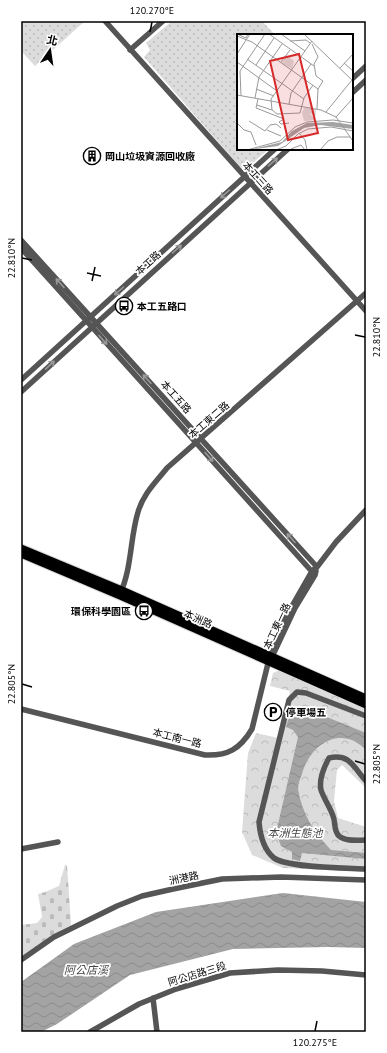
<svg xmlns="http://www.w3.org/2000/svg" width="387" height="1053" viewBox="0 0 387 1053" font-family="'PT Sans','Noto Sans TC',sans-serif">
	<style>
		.grass { fill: url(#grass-dots) }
		.cemetery { fill: url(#cemetery-stones) }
		.park { fill: url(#park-crowns) }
		.water { fill: url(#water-waves) }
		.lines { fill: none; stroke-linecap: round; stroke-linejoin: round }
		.major-casing { stroke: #dbdbdb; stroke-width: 9 }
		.minor { stroke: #555; stroke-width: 5.5 }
		.major { stroke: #000; stroke-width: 7 }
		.oneway { stroke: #999 }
		.ticks { fill: none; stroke: #000; stroke-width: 1.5 }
		.labels { text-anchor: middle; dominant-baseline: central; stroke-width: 3.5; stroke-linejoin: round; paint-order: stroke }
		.poi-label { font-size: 10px; font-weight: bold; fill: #000; stroke: #fff; text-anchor: start }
		.street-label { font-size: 10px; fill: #000; stroke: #fff }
		.water-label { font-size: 11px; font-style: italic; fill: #444; stroke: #fff }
		.inset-road { fill: none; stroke: #999; stroke-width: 1 }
		.view { fill: #d62828; fill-opacity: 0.15; stroke: #d62828; stroke-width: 2 }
		.inset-edge { fill: none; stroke: #000; stroke-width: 2 }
		.neatline { fill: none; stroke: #000; stroke-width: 1.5 }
		.ticks-label { font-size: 10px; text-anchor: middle; fill: #000 }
	</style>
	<defs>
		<pattern id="grass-dots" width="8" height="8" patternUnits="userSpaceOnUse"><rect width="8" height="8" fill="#dcdcdc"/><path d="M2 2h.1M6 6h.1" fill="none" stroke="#bbb" stroke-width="1.8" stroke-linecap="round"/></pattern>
		<pattern id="cemetery-stones" width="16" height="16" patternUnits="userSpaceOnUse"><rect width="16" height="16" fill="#dcdcdc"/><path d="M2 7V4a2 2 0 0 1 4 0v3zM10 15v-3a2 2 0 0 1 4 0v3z" fill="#bbb"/></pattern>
		<pattern id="park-crowns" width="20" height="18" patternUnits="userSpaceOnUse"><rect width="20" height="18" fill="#dcdcdc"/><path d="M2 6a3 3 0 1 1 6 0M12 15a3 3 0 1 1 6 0" fill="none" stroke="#bbb"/></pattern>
		<pattern id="water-waves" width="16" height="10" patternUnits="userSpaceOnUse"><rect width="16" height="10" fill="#a3a3a3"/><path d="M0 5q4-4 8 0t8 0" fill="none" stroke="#8b8b8b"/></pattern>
	</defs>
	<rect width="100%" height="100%" fill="#fff"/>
	<!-- grass -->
	<path class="grass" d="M 21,21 L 85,21 L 35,66 L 21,51 Z
		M 172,21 L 262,21 L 275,35 L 238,35 L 238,149 L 269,149 L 248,167 L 245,168 L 240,167 L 144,57 L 150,50 L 146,43 Z"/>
	<!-- cemetery -->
	<path class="cemetery" d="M 65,865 L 67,865 L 71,925 L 51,936 L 21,958 L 21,925 L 37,923 L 42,917 L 38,894 L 45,892 L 59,886 Z"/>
	<!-- park -->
	<path class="park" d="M 280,670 L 366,709 L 366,788 L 342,765 L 337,770 L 334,801 L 338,818 L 366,827 L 366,872 L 283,868 L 252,855 L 242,832 L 248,753 L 256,733 L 278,738 L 290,691 L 270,686 L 273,673 Z"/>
	<!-- water -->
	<path class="water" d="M 307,709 L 366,733 L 366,750 C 341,724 310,744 302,774 C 300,779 298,784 298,789 C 302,814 314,832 331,850 L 366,853 L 366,859 L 302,853 L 300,861 L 292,859 L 292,852 L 281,846 L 276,833 L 298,737 L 293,730 L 286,727 L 289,717 L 297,717 L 299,710 Z
		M 283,893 L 366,902 L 366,948 L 328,947 L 233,949 L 130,975 L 57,1024 L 41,1032 L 21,1032 L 21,982 L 74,944 L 156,912 Z"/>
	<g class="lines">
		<defs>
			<path id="major" d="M 21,548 L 122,590 L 366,698
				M 21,554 L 120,596 L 366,705"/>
		</defs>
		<!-- major casing -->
		<use href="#major" class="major-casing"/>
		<!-- minor -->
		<path class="minor" d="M 105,21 L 366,311
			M 130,50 L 163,21
			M 352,79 L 366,66
			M 352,93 L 366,80
			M 21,240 L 317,567
			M 21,248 L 315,575
			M 21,380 L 275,149
			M 21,392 L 288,149
			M 120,594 C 132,568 130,538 138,512 C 143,494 156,482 167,468 L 366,293
			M 271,659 L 295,608 L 315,575 L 316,571
			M 21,709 L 205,755 C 228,756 240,749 252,729 L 270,655 L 278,633 L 292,606 L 312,571 L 317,567 L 336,542 L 366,510
			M 366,716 L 306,693 L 297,692 L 289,700 L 259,822 C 260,834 263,849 274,858 C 287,868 348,868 366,869
			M 366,781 C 354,768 350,753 329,758 C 324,767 319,780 321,790 C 324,799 330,807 333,816 C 336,822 333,830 339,836 C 346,842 358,840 366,840
			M 21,849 L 58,842
			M 21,960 L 54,937 L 117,906 L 142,896 L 173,889 L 222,879 L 281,877 L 366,880
			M 153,998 L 157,1032
			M 90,1032 L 139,1004 L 176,989 L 230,973 L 278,970 L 322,971 L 366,975"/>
		<!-- major -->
		<use href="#major" class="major"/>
	</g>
	<!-- one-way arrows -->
	<defs><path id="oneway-shaft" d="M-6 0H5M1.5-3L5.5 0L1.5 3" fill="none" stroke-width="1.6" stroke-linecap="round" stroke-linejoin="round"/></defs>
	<g class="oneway">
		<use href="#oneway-shaft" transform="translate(273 162) rotate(-41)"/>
		<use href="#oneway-shaft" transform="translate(225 194) rotate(138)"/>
		<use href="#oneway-shaft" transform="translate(177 249) rotate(-42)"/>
		<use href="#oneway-shaft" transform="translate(60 283) rotate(-132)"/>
		<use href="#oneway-shaft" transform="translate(119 291) rotate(138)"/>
		<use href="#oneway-shaft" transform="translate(103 340) rotate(48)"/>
		<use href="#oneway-shaft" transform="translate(50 365) rotate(-43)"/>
		<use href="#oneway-shaft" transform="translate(147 379) rotate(-132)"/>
		<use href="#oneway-shaft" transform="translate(209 457) rotate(48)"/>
		<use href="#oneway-shaft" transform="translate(291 538) rotate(-132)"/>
	</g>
	<!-- ticks -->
	<path class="ticks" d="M 150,32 L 152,22M 22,258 L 32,260M 87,273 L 101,276M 92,281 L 95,267M 355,335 L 365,337M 22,684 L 32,687M 355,761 L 365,764M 315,1031 L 317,1021"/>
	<!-- icons -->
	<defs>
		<symbol id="building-ring" viewBox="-11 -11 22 22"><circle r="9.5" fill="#fff" stroke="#000" stroke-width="1.5"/><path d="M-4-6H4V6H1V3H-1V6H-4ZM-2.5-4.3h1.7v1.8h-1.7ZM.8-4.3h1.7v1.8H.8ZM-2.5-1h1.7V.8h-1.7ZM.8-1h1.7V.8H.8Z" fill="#000"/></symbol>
		<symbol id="bus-ring" viewBox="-11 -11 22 22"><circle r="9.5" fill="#fff" stroke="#000" stroke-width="1.5"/><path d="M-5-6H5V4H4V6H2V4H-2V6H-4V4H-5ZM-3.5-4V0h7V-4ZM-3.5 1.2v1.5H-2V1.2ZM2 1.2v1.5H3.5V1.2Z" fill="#000"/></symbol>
		<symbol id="parking-ring" viewBox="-11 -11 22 22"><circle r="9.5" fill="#fff" stroke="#000" stroke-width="1.5"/><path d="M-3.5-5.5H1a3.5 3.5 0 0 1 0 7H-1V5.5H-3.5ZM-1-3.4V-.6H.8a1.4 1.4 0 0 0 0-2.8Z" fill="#000"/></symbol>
	</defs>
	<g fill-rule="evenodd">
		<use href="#building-ring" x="82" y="146" width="20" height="20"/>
		<use href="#bus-ring" x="114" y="296" width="20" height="20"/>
		<use href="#bus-ring" x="134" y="601" width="20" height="20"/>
		<use href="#parking-ring" x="263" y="702" width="20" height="20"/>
	</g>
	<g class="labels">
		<!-- poi labels -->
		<g class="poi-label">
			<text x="105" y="156">岡山垃圾資源回收廠</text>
			<text x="137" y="306">本工五路口</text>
			<text x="131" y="611" text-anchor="end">環保科學園區</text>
			<text x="286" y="712">停車場五</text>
		</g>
		<!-- street labels -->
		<g class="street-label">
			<text transform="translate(258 178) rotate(48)">本工三路</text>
			<text transform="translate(148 263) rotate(-42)">本工路</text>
			<text transform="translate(176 397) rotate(48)">本工五路</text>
			<text transform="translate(209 420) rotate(-41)">本工東二路</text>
			<text transform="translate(198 619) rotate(24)">本洲路</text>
			<text transform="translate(277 626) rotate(-65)">本工東一路</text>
			<text transform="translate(177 738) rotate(14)">本工南一路</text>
			<text transform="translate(184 878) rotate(-12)">洲港路</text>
			<text transform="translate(197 974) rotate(-17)">阿公店路三段</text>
		</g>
		<!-- water labels -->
		<g class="water-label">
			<text x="295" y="833">本洲生態池</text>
			<text x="86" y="970">阿公店溪</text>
		</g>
	</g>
	<!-- overview -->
	<g transform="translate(237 34)">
		<rect width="116" height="116" fill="#fff"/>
		<path d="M 49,21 L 57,27 L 55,35 L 45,29 Z" fill="#dcdcdc"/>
		<path d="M 67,74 L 79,75 L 79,82 L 72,79 L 79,86 L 67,87 L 65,79 Z" fill="#dcdcdc"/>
		<path d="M 96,88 L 116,91 L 116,95 L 83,91 L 67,94 L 41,112 L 12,116 L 45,108 L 55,97 L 70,89 Z" fill="#a3a3a3"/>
		<path class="inset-road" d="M 0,0 L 9,4 L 11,0M 32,0 L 77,32M 44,0 L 68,17M 67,0 L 116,47M 0,2 L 15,8 L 81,55M 53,7 L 69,6 L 73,9M 75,7 L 34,65 L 35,76 L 40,80 L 63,79 L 67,64 L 76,51M 75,10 L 81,23 L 77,30 L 79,42 L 86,47 L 81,55 L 80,75M 0,20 L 13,0M 10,25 L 67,65M 0,28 L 40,57M 44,28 L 53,16M 107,29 L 116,37M 19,31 L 37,4M 103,34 L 116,20M 19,55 L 37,62M 0,61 L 84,76 L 99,83 L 116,107M 4,62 L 3,37 L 28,0M 18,64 L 22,43 L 45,10M 21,65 L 19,74 L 47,85 L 42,88 L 44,90 L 52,89M 52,70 L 54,59 L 74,30M 20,71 L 35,76M 89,78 L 115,46M 99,83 L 116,64M 12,87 L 28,97 L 33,91 L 39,90 L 44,94M 0,89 L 7,96 L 14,98 L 19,111M 30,96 L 44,102M 62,99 L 68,106 L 70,116M 54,115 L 64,111 L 68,116M 10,116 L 43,107 L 58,93 L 70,88 L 96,86 L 116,89M 39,116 L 49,112 L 61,100 L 71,95 L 94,93 L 116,97M 83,116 L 91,107 L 100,103 L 113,103"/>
		<path class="view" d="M 62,20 L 81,99 L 51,106 L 33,27 Z"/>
		<rect width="116" height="116" class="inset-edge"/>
	</g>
	<!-- border -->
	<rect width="387" height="1053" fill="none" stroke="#ffffff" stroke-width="44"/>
	<!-- north arrow -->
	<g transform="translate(50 50) rotate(13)" stroke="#ffffff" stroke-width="3" paint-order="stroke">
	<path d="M0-3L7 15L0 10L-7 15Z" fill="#000000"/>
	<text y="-6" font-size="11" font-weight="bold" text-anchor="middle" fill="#000000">北</text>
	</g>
	<rect x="22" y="22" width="343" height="1009" class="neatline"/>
	<g class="ticks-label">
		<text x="152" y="14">120.270°E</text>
		<text transform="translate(11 258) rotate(-90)" y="4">22.810°N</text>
		<text transform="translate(376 337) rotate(-90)" y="4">22.810°N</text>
		<text transform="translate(11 684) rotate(-90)" y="4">22.805°N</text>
		<text transform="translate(376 764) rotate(-90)" y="4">22.805°N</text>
		<text x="315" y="1046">120.275°E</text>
	</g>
</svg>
